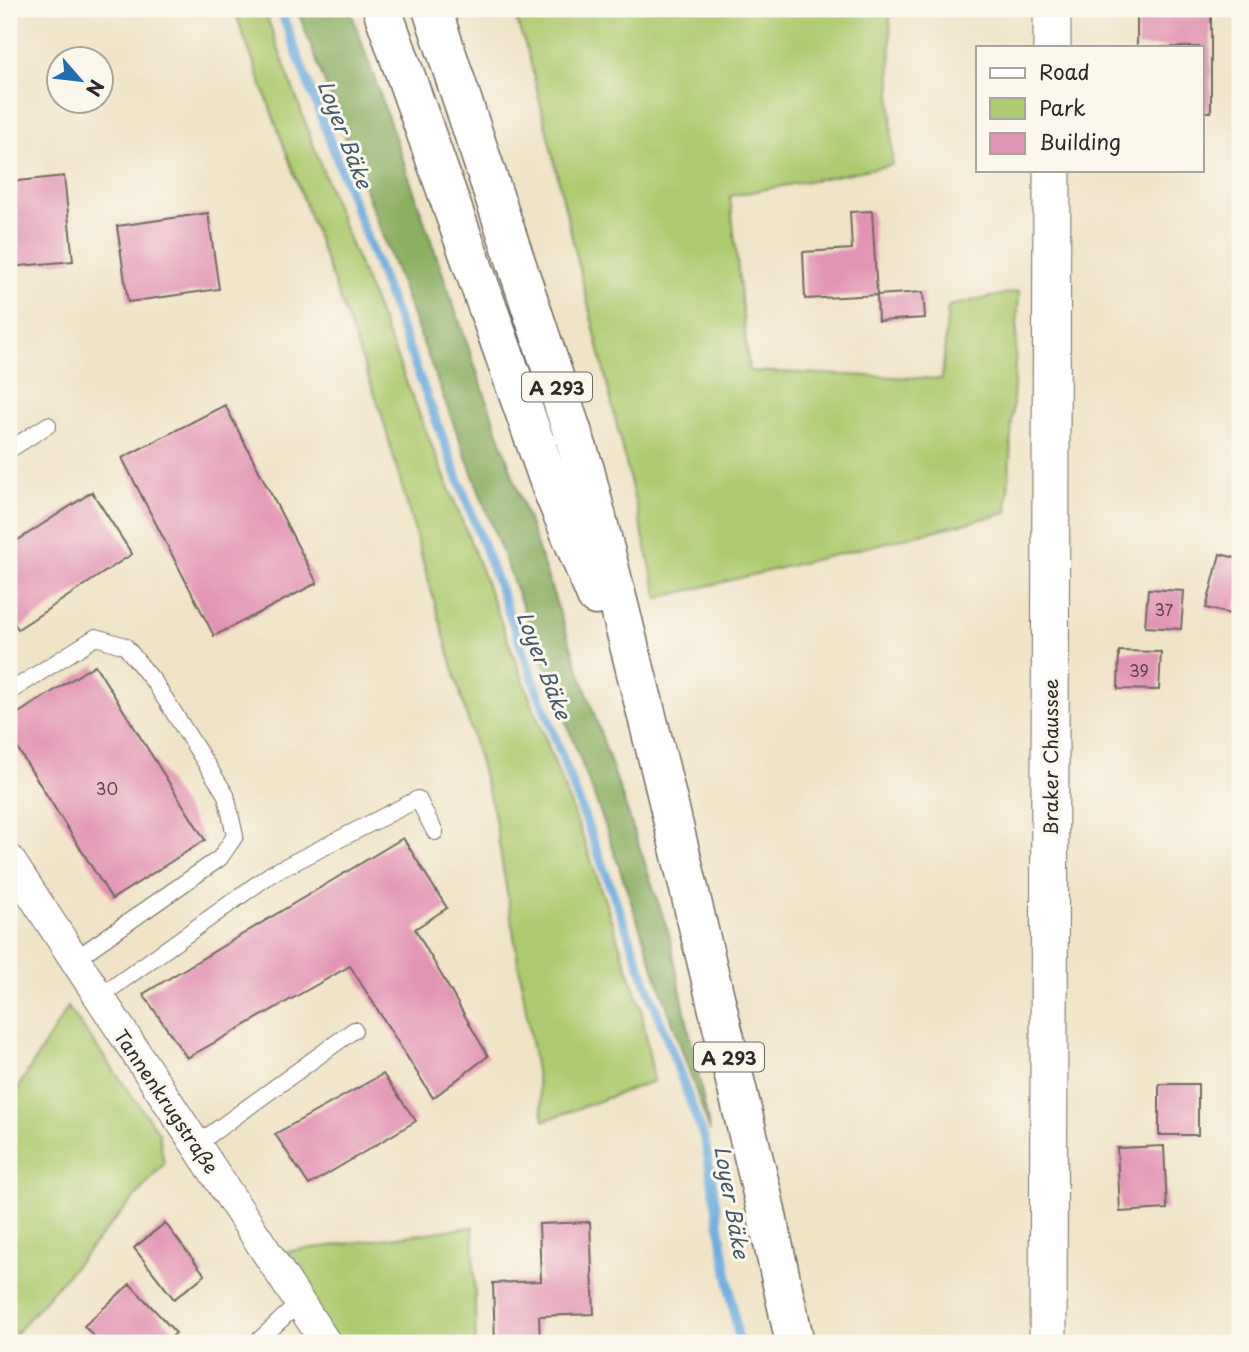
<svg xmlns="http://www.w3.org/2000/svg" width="1249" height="1352" viewBox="0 0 1249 1352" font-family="'Playpen Sans',sans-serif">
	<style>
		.green { fill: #adca70; stroke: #6c7a4e; stroke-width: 2 }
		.forest { fill: #8aae62; stroke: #5a6c46; stroke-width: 2 }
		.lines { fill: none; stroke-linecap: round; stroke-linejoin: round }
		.stream { stroke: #6eade1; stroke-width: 9 }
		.building { fill: #e194b3 }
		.service-casing { stroke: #706b61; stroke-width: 18 }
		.minor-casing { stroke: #706b61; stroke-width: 32 }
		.tertiary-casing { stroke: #706b61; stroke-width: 39 }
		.motorway-casing { stroke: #706b61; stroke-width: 41 }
		.service { stroke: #fff; stroke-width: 16 }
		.minor { stroke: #fff; stroke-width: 30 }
		.tertiary { stroke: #fff; stroke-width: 37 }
		.motorway { stroke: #fff; stroke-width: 38 }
		.labels { text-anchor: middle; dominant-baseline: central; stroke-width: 6; stroke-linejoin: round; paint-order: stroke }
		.number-label { font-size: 16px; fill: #58454d }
		.shield { fill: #fbf7ec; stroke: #696865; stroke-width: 2 }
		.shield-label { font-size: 18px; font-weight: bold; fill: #2b2b2b }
		.street-label { font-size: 19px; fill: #2b2b2b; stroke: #fbf7ec }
		.water-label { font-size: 21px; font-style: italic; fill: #42586b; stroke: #fbf7ec }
	</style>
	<rect width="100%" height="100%" fill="#fbf7ec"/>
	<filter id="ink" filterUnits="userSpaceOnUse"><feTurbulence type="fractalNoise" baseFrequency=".0143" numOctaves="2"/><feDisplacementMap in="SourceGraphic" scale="14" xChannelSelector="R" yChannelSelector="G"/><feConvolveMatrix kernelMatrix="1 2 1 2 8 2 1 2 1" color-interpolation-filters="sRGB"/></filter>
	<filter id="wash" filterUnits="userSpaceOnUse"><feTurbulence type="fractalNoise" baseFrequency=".00686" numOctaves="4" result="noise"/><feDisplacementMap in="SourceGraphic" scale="28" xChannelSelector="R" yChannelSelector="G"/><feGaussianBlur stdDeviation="1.57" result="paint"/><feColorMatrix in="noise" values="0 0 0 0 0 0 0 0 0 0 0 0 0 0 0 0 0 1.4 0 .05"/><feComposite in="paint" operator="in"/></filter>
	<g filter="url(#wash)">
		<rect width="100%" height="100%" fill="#f0e3c6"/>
		<!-- green -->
		<path class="green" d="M 234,9 L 264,9 L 336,207 L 471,543 L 588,851 L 641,1008 L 654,1081 L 544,1121 L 494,813 L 380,409 Z
			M 512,9 L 890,9 L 892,165 L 730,196 L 749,371 L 942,379 L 948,306 L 1019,291 L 1007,513 L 658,598 L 528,52 Z
			M 68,1007 L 159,1133 L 164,1164 L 9,1341 L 9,1102 Z
			M 473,1227 L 476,1343 L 326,1343 L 268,1254 Z"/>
		<!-- forest -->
		<path class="forest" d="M 297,9 L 350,9 L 497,429 L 669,934 L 710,1132 L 602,817 Z"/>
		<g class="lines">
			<!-- stream -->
			<path class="stream" d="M 280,9 L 497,581 L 705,1141 L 739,1343"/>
		</g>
		<g id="blocks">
			<!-- building -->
			<path class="building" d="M 1137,9 L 1211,9 L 1211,112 L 1202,112 L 1202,47 L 1137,47 Z
				M 64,176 L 73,261 L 9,267 L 9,182 Z
				M 872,211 L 877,295 L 923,292 L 925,318 L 878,321 L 877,295 L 805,299 L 803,252 L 852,249 L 850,212 Z
				M 208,213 L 219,289 L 128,302 L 117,226 Z
				M 225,405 L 317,583 L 214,636 L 122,458 Z
				M 92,492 L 132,554 L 18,629 L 9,616 L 9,546 Z
				M 1220,554 L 1240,559 L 1240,589 L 1234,615 L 1206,608 Z
				M 1148,589 L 1184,591 L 1181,629 L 1145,627 Z
				M 1119,651 L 1161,652 L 1159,690 L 1118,689 Z
				M 95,665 L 205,840 L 112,899 L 9,735 L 9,719 Z
				M 403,838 L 447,908 L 415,929 L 488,1056 L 433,1098 L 350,966 L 187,1058 L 143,994 Z
				M 383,1074 L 416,1121 L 309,1185 L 275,1134 Z
				M 1159,1084 L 1198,1084 L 1198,1135 L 1159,1135 Z
				M 1164,1146 L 1167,1209 L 1120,1212 L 1117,1148 Z
				M 590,1222 L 594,1314 L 539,1316 L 540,1343 L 495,1343 L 493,1283 L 541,1281 L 539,1224 Z
				M 165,1223 L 205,1275 L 174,1299 L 134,1248 Z
				M 130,1284 L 176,1333 L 165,1343 L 100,1343 L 84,1326 Z"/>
		</g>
	</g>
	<g filter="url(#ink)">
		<use href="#blocks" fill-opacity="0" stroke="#706b61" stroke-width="2"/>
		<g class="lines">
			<defs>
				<path id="service" d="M 9,450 L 48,425
					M 9,692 L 96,637 L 125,646 L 155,683 L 226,795 L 235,836 L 220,858 L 74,960
					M 98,998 L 271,874 L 418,799 L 435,832
					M 196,1145 L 354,1030
					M 256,1343 L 300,1302"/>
				<path id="minor" d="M 9,859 L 326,1343"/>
				<path id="tertiary" d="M 1052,47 L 1052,9
					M 1048,1343 L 1052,170"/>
				<path id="motorway" d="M 382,9 L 551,487 L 596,596
					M 432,9 L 585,470 L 661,772 L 762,1193 L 795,1343"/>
			</defs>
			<!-- service casing -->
			<use href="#service" class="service-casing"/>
			<!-- minor casing -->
			<use href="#minor" class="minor-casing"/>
			<!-- tertiary casing -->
			<use href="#tertiary" class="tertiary-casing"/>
			<!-- motorway casing -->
			<use href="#motorway" class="motorway-casing"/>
			<!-- service -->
			<use href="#service" class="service"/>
			<!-- minor -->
			<use href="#minor" class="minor"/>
			<!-- tertiary -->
			<use href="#tertiary" class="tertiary"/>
			<!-- motorway -->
			<use href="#motorway" class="motorway"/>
		</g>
	</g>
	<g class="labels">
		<!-- number labels -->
		<g class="number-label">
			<text x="1164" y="609">37</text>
			<text x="1139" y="670">39</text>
			<text x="107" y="788">30</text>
		</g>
		<!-- shield labels -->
		<g class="shield">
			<rect x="522" y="372.5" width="70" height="29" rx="5"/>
			<rect x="694" y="1042.5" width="70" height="29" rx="5"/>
		</g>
		<g class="shield-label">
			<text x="557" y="387">A 293</text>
			<text x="729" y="1057">A 293</text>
		</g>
		<!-- street labels -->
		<g class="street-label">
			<text transform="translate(1050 757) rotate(-90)">Braker Chaussee</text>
			<text transform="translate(167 1101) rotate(56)">Tannenkrugstraße</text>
		</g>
		<!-- water labels -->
		<g class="water-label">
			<text transform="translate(346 134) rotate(69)">Loyer Bäke</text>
			<text transform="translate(545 665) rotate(69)">Loyer Bäke</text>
			<text transform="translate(733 1202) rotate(80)">Loyer Bäke</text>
		</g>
	</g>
	<!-- margin -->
	<rect width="1249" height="1352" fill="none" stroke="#fbf7ec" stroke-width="35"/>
	<!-- legend -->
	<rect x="976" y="46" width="228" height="126" fill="#fbf7ec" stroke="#a8a59f" stroke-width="2"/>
	<rect x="990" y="68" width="35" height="10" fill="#ffffff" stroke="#a8a59f" stroke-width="2"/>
	<text x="1039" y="80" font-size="21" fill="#2b2b2b">Road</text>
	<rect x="990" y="98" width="35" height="21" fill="#adca70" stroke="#a8a59f" stroke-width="2"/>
	<text x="1039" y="116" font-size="21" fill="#2b2b2b">Park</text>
	<rect x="990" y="133" width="35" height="21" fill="#e194b3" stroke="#a8a59f" stroke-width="2"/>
	<text x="1039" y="150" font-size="21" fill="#2b2b2b">Building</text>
	<!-- north arrow -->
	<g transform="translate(80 80) rotate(118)"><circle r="33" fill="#fbf7ec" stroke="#a8a59f" stroke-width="2"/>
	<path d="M0-5L12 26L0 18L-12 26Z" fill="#1f6fb2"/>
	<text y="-10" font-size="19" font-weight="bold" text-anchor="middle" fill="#2b2b2b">N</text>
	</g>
</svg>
